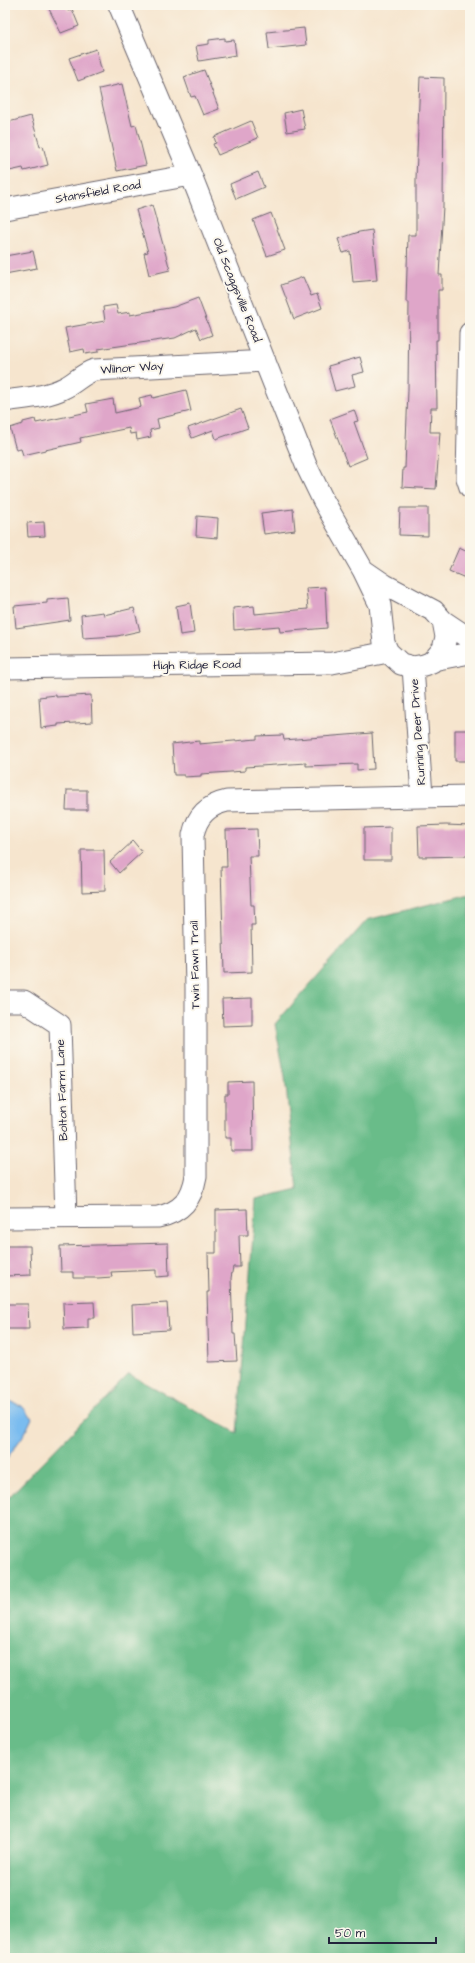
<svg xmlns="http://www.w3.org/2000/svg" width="475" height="1963" viewBox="0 0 475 1963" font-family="'Architects Daughter',sans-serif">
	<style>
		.forest { fill: #69bc89; stroke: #466f62 }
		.water { fill: #7abcef; stroke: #4e6f95 }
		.building { fill: #dfa6c9 }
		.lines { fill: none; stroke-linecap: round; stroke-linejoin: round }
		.minor-casing { stroke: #6c666e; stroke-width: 23 }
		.minor { stroke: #fff; stroke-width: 21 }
		.labels { text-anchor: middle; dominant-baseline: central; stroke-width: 4; stroke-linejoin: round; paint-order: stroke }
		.street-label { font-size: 12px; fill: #22223b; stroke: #fbf7ec }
	</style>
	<rect width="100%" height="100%" fill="#fbf7ec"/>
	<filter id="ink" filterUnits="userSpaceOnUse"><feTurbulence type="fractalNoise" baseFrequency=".025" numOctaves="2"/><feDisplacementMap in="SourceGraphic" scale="8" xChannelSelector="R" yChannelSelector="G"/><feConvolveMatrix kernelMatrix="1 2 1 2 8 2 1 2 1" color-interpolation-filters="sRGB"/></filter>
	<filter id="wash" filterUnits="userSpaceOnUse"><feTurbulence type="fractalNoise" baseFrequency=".012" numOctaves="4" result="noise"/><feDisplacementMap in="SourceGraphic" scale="16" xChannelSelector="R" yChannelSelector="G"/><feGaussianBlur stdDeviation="0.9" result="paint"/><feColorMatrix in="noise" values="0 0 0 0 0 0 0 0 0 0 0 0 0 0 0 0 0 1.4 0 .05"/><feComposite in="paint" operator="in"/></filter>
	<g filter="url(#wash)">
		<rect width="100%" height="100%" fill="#f6e5ce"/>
		<!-- forest -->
		<path class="forest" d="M 470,894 L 470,1958 L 5,1958 L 5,1501 L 129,1374 L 237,1433 L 256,1199 L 297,1189 L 285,1077 L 275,1024 L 367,920 Z"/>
		<!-- water -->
		<path class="water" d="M 5,1399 L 22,1406 L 32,1418 L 25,1433 L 5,1461 Z"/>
		<g id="blocks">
			<!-- building -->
			<path class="building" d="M 47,5 L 66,5 L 68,11 L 72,9 L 79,26 L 61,33 Z
				M 304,28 L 306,45 L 269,49 L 267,32 Z
				M 225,38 L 225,41 L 234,40 L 236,55 L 199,61 L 196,46 L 209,44 L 209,40 Z
				M 96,49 L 102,72 L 78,81 L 69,58 Z
				M 204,70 L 219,109 L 203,115 L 195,96 L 191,97 L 184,77 Z
				M 420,77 L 444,78 L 443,206 L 439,275 L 442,275 L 442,290 L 438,290 L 438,340 L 436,340 L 437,408 L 431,408 L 430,432 L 440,432 L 436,489 L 402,487 L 403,468 L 405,468 L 408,390 L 409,302 L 406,302 L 408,235 L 416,235 L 416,179 Z
				M 122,84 L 132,126 L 136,125 L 146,165 L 117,171 L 99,89 Z
				M 301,109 L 305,129 L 287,132 L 284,113 Z
				M 31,116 L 40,147 L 43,146 L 48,165 L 24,171 L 23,168 L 5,172 L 5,123 Z
				M 251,121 L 258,138 L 218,155 L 213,144 L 216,143 L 214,137 Z
				M 258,172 L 264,187 L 236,199 L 230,184 Z
				M 152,205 L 170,270 L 149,275 L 144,253 L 148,252 L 136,210 Z
				M 271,213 L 285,250 L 267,256 L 253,220 Z
				M 372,230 L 377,280 L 353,282 L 350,251 L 343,253 L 338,239 L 359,232 Z
				M 33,251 L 37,268 L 5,274 L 5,256 Z
				M 303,277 L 311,296 L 317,294 L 322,308 L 294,319 L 281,285 Z
				M 198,298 L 212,335 L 201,339 L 196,328 L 175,338 L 98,349 L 98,352 L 85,354 L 84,349 L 70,352 L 65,328 L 105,321 L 103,307 L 116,305 L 118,314 L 130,312 L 130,315 L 174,307 Z
				M 360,357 L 364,372 L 352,375 L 355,386 L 335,391 L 328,366 Z
				M 186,390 L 191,411 L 157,419 L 159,428 L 150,430 L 151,437 L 137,440 L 136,433 L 130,434 L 129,428 L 80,438 L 81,442 L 23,455 L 21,449 L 16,450 L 10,428 L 23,424 L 23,422 L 35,419 L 36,423 L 88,412 L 86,404 L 113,399 L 115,413 L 141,407 L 139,398 L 152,395 L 153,398 Z
				M 241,409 L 248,428 L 216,439 L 213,430 L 192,438 L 188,428 Z
				M 354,410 L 358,421 L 354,422 L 367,458 L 348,466 L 330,419 Z
				M 400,508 L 428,508 L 428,536 L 399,535 Z
				M 293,509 L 295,530 L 264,534 L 261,513 Z
				M 197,516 L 218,518 L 217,538 L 196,536 Z
				M 44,522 L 45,536 L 28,537 L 27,523 Z
				M 459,548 L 470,553 L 470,580 L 449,571 Z
				M 325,587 L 327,628 L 280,632 L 279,626 L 234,630 L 233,608 L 254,606 L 255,614 L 308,609 L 306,588 Z
				M 68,598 L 70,620 L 16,628 L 14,606 L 47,603 L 47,600 Z
				M 190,603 L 194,633 L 180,635 L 176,606 Z
				M 134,608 L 140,631 L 117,636 L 83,638 L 81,615 L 103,612 L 104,615 Z
				M 56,695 L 56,697 L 91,695 L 92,722 L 58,724 L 58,726 L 41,728 L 39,697 Z
				M 455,730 L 470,730 L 470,761 L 455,761 Z
				M 372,733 L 374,769 L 357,770 L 357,764 L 306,766 L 306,763 L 245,767 L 245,771 L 201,774 L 201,776 L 184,777 L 184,775 L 174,775 L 172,744 L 199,741 L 199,744 L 257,739 L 257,736 L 283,735 L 284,740 Z
				M 67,790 L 87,790 L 87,810 L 66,810 Z
				M 446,825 L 470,826 L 470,856 L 419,857 L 418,826 Z
				M 391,827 L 391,860 L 364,860 L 364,828 Z
				M 257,829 L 258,856 L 249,856 L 251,905 L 254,905 L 255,925 L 251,925 L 252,972 L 224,973 L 221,867 L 227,867 L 226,830 Z
				M 133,841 L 142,852 L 119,873 L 110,862 Z
				M 81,850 L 104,850 L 105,891 L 82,892 Z
				M 252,998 L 252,1025 L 223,1026 L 222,999 Z
				M 252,1081 L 253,1151 L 231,1151 L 231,1138 L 225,1138 L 225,1094 L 228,1094 L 228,1082 Z
				M 247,1209 L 248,1235 L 239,1235 L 240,1267 L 233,1267 L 231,1278 L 233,1334 L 235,1334 L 237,1361 L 209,1362 L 207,1292 L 209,1292 L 208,1253 L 216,1253 L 216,1210 Z
				M 168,1243 L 169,1276 L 156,1277 L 156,1270 L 111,1272 L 112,1277 L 98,1278 L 73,1278 L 73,1272 L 61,1272 L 60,1246 Z
				M 5,1246 L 30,1246 L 31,1275 L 5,1276 Z
				M 94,1302 L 95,1318 L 88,1318 L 88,1328 L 64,1329 L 63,1303 Z
				M 167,1303 L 169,1330 L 133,1332 L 132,1305 Z
				M 5,1304 L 28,1304 L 29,1329 L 5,1329 Z"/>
		</g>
	</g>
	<g filter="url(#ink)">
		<use href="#blocks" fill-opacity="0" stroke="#6c666e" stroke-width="1"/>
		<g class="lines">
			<defs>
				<path id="minor" d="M 119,5 L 191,175 L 306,465 L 323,500 L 363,570 L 380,605 L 384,643 L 388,652 L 401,664 L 413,667 L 424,665 L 432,662 L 443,649 L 446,637 L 443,621 L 434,611 L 385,585 L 363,570
					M 5,209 L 191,175
					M 470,333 L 467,478 L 470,487
					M 5,401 C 24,398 47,397 64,388 C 75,383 82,374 94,370 L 265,361
					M 443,621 L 470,639
					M 433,660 L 470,653
					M 413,667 L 422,796
					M 5,668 L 332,663 L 388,652
					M 5,1001 L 24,1001 L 60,1025 L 66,1217
					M 5,1218 L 158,1217 C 182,1212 192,1199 196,1176 L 196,988 L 193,835 C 197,816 208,805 227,801 L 470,796"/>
			</defs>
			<!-- minor casing -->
			<use href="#minor" class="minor-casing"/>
			<!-- minor -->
			<use href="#minor" class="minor"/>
		</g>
	</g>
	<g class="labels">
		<!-- street labels -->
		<g class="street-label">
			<text transform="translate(98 192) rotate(-10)">Stansfield Road</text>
			<text transform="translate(237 290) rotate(68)">Old Scaggsville Road</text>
			<text transform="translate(132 368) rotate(-4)">Wilnor Way</text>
			<text transform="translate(197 665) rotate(-1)">High Ridge Road</text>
			<text transform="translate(418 732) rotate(-94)">Running Deer Drive</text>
			<text transform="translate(195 965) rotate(-91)">Twin Fawn Trail</text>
			<text transform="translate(62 1090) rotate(-92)">Bolton Farm Lane</text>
		</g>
	</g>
	<!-- margin -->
	<rect width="475" height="1963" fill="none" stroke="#fbf7ec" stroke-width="20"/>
	<!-- scale -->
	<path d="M329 1937v6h107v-6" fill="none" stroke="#22223b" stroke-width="2"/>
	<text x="335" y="1937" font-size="12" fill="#22223b" stroke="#fbf7ec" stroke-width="3" paint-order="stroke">50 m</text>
</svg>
